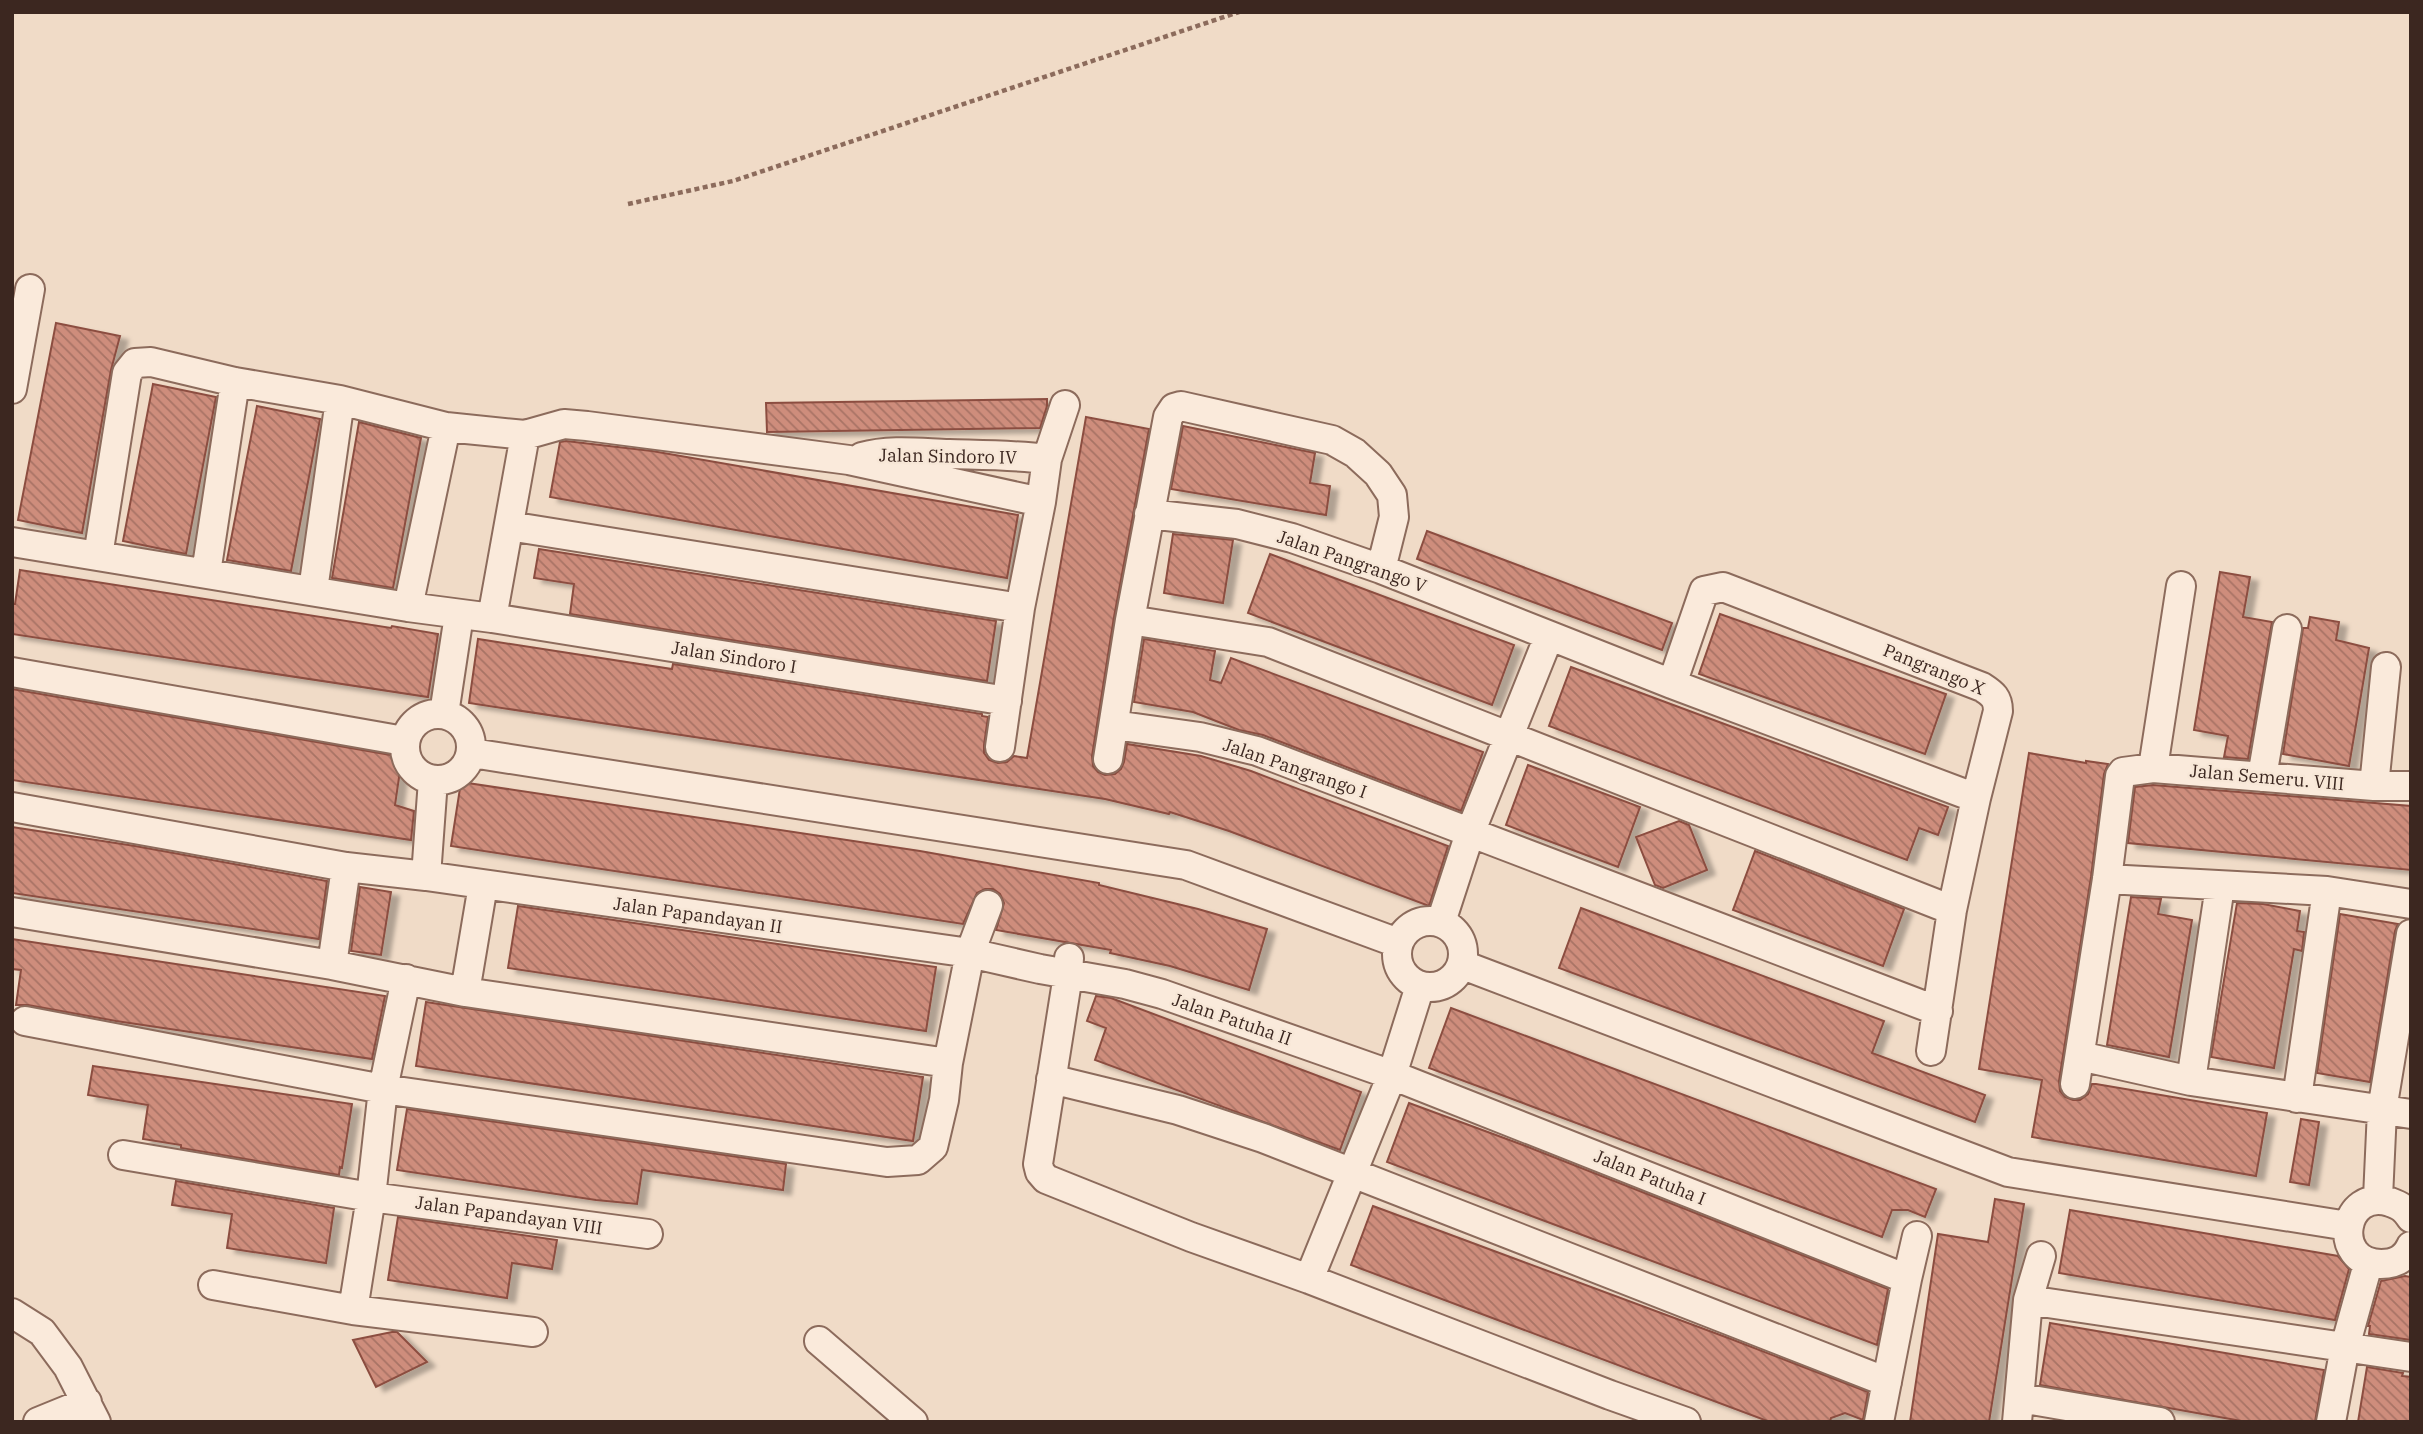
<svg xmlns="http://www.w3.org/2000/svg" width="2423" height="1434" viewBox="0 0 2423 1434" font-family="'IBM Plex Serif',serif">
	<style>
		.building { fill: url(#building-back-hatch); stroke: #8c4e41; stroke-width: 2; filter: url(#shadow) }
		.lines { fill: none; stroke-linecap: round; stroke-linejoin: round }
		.street-casing { stroke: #8c6b5c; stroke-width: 32 }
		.path { stroke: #8c6b5c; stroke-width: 4.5; stroke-dasharray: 5 3.5; stroke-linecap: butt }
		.street { stroke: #faeadb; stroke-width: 28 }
		.labels { text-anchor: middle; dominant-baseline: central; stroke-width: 5; stroke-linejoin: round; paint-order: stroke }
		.street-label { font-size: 18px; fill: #3c2720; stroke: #f7e7d7 }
	</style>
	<defs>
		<pattern id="building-back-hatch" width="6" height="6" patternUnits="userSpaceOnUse" patternTransform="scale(1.75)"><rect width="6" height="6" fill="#ce8d7c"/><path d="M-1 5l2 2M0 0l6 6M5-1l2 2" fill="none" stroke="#a87365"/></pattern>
		<filter id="shadow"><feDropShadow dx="8" dy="4.5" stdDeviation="2" flood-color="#0004"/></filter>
	</defs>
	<rect width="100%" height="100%" fill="#f0dbc7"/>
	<!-- building -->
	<path class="building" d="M 56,323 L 120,336 L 111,370 L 82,533 L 18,520 Z
		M 153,384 L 216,397 L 186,554 L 123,541 Z
		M 1047,399 L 1047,406 L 1040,428 L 767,432 L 766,403 Z
		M 257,406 L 320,419 L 291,571 L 227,560 Z
		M 1086,417 L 1149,429 L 1114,617 L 1092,756 L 1093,766 L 1098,772 L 1105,775 L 1115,774 L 1121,769 L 1124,762 L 1127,744 L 1201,756 L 1251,771 L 1448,846 L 1429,906 L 1229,831 L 1170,812 L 1169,814 L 1105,799 L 469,703 L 478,639 L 672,669 L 673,664 L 982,714 L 982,716 L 988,717 L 984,745 L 984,753 L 989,760 L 998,763 L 1007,762 L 1014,756 L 1027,758 Z
		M 359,422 L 421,438 L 393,588 L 332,578 Z
		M 1183,426 L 1315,453 L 1310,483 L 1330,486 L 1326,515 L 1171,489 Z
		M 566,441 L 652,451 L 1018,515 L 1007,578 L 550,497 L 560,442 Z
		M 1427,531 L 1672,623 L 1662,650 L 1417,559 Z
		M 1173,534 L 1233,540 L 1223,603 L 1164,593 Z
		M 539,549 L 996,621 L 987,681 L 570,614 L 574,584 L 534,578 Z
		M 1270,554 L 1514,645 L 1492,705 L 1248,613 Z
		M 20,570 L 391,628 L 392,626 L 438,634 L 428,697 L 12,634 L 12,604 L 15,604 Z
		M 2220,572 L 2250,577 L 2243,617 L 2272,622 L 2248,759 L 2224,757 L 2228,736 L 2194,730 Z
		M 1720,614 L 1946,694 L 1925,754 L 1699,674 Z
		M 2310,617 L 2339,622 L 2336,640 L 2369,648 L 2349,766 L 2283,754 L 2303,628 L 2308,628 Z
		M 1144,639 L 1215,651 L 1210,680 L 1221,683 L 1231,658 L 1483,752 L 1461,811 L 1263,735 L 1239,730 L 1193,712 L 1134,702 Z
		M 1571,667 L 1948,807 L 1938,835 L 1919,828 L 1907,860 L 1549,726 Z
		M 12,689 L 402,757 L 395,805 L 414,811 L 411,840 L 12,780 Z
		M 2029,753 L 2086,763 L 2086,761 L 2108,764 L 2104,774 L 2091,877 L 2059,1081 L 2060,1091 L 2065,1097 L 2073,1100 L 2080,1100 L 2088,1094 L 2092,1084 L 2096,1084 L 2267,1113 L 2256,1176 L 2032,1137 L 2042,1080 L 1979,1069 Z
		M 1528,765 L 1640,807 L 1618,867 L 1506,825 Z
		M 461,782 L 920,851 L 1099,883 L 1099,885 L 1198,909 L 1267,929 L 1249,990 L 1170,966 L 1110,953 L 1111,950 L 996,930 L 1004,903 L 1000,894 L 993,889 L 985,889 L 977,893 L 963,924 L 451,846 Z
		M 2153,785 L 2411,806 L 2411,870 L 2128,843 L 2135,787 Z
		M 1679,821 L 1689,825 L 1707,870 L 1663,888 L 1655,885 L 1636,837 Z
		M 12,827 L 135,846 L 327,881 L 319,939 L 12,893 Z
		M 1755,851 L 1904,909 L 1883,966 L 1733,910 Z
		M 360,887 L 391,892 L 381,955 L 351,951 Z
		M 2131,897 L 2161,899 L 2158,914 L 2192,920 L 2169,1057 L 2107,1045 Z
		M 2237,903 L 2263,904 L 2300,911 L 2297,931 L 2304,932 L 2302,951 L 2294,949 L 2274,1068 L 2211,1057 Z
		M 518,906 L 936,967 L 926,1031 L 508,968 Z
		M 1581,908 L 1884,1021 L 1872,1053 L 1985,1095 L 1975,1122 L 1559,968 Z
		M 2340,914 L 2398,924 L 2395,931 L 2370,1082 L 2317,1073 Z
		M 12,939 L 385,996 L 372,1059 L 116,1021 L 28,1005 L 16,1005 L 21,970 L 12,969 Z
		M 1096,996 L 1111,998 L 1361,1092 L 1340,1150 L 1095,1060 L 1106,1028 L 1087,1021 Z
		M 426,1002 L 923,1077 L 913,1141 L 416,1066 Z
		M 1451,1008 L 1936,1189 L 1925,1217 L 1908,1210 L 1892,1210 L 1882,1237 L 1429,1068 Z
		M 93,1066 L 352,1104 L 342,1168 L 340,1167 L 339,1175 L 181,1148 L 181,1145 L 143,1139 L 148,1105 L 88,1095 Z
		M 1409,1103 L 1523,1145 L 1888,1289 L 1877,1345 L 1387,1162 Z
		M 407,1109 L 786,1164 L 783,1190 L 642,1170 L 637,1204 L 596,1200 L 397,1170 Z
		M 2301,1119 L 2319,1122 L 2309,1185 L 2290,1182 Z
		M 176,1181 L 334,1208 L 326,1263 L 227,1248 L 232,1214 L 172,1205 Z
		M 1995,1199 L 2024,1204 L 1989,1422 L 1910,1422 L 1938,1234 L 1988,1242 Z
		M 1373,1206 L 1731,1339 L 1868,1392 L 1863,1420 L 1845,1413 L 1831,1418 L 1830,1422 L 1770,1422 L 1351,1265 Z
		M 2070,1210 L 2338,1256 L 2349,1269 L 2335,1320 L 2059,1273 Z
		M 398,1217 L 557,1240 L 552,1269 L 512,1263 L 507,1298 L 388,1280 Z
		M 2405,1276 L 2411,1277 L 2411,1340 L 2369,1334 L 2370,1326 L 2368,1326 L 2381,1281 Z
		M 2050,1323 L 2324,1370 L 2315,1422 L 2247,1422 L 2040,1385 Z
		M 392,1332 L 397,1332 L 427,1362 L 376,1387 L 353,1340 Z
		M 2367,1367 L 2403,1373 L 2402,1376 L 2411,1377 L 2411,1422 L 2358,1422 Z"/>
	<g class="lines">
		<defs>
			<path id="street" d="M 12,389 L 30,289
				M 862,457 C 890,449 920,453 949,454 C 982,455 1015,455 1047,459
				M 1149,514 L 1237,524 L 1292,538 L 1381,569 L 1672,684 L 1976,798
				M 509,526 L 1020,608
				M 12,542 L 408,607 L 492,618 L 1007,701
				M 98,556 L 127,373 L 135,363 L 151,362 L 235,382 L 340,400 L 446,427 L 525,435 L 564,424 L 587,426 L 849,460 L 1041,502
				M 206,573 L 235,382
				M 313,590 L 340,400
				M 408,607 L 446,427
				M 492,618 L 525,435
				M 1130,620 L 1268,642 L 1952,910
				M 12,672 L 404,741
				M 1672,684 L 1704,591 L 1723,587 L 1982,687 C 1993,694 1998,698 1998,711 L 1976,798 L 1952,910 L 1931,1051
				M405 747a33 33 0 1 1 66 0a33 33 0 1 1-66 0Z
				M 444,714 L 459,615
				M 1114,725 L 1200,737 L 1257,751 L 1938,1011
				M 1000,747 L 1020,608 L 1041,502 L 1047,459 L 1065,405
				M 472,753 L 1186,865 L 1398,943
				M 1108,759 L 1130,620 L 1168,417 L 1174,408 L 1181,406 L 1332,440 L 1355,453 L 1378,474 L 1392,495 L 1394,517 L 1381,569
				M 2153,768 L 2181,586
				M 2262,777 L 2287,629
				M 2374,786 L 2386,667
				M 12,807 L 346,867 L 426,876 L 970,953 L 1040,969 L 1125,984 L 1162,994 L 1392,1075 L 1907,1279
				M 426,876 L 433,780
				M 2107,879 L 2327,891 L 2411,904
				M 12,912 L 332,965 L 465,992 L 948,1063
				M1397 954a33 33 0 1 1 66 0a33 33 0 1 1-66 0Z
				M 1441,922 L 1470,833 L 1549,636
				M 1069,958 L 1068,975 L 1038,1164 L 1040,1172 L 1046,1179 L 1191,1237 L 1309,1279 L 1610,1395 L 1686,1422
				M 332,965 L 346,867
				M 1463,965 L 2008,1172 L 2348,1226
				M 465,992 L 483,885
				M 25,1021 L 383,1089 L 887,1162 L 918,1160 L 933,1147 L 944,1100 L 948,1063 L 970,953 L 988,905
				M 2080,1056 L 2191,1081 L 2411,1114
				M 1051,1079 L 1178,1110 L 1263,1138 L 1887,1382
				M 2191,1081 L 2220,886
				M 2075,1084 L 2107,879 L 2120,776 L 2123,772 L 2153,768 L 2374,786 L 2411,786
				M 2297,1098 L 2327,891
				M 123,1155 L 371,1197 L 648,1234
				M 2378,1198 L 2382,1110 L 2411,934
				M 2411,1218 C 2404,1208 2401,1206 2390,1202 C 2343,1187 2330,1263 2381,1264 C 2395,1264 2405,1259 2411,1246
				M 1309,1279 L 1392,1075 L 1420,986
				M 213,1285 L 353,1310 L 533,1332
				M 2028,1300 L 2411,1357
				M 353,1310 L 371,1197 L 383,1089 L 406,979
				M 12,1313 L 42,1332 L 68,1367 L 96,1422
				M 819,1341 L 913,1422
				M 2020,1398 L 2160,1422
				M 38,1422 L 87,1402
				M 1879,1422 L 1907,1279 L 1917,1236
				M 2017,1422 L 2028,1300 L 2041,1256
				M 2331,1422 L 2345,1347 L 2368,1264"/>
		</defs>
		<!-- street casing -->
		<use href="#street" class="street-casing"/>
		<!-- path -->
		<path class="path" d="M 628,204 L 733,181 L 1239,12"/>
		<!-- street -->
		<use href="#street" class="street"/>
	</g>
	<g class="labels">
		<!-- street labels -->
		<g class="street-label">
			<text transform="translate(948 456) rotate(1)">Jalan Sindoro IV</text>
			<text transform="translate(1352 561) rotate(19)">Jalan Pangrango V</text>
			<text transform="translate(734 657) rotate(9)">Jalan Sindoro I</text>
			<text transform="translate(1934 669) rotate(22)">Pangrango X</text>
			<text transform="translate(1295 768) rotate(19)">Jalan Pangrango I</text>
			<text transform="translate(2267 777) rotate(5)">Jalan Semeru. VIII</text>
			<text transform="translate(698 915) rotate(8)">Jalan Papandayan II</text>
			<text transform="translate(1232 1019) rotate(19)">Jalan Patuha II</text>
			<text transform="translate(1650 1177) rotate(22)">Jalan Patuha I</text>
			<text transform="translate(509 1215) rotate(8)">Jalan Papandayan VIII</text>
		</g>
	</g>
	<!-- border -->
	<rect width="2423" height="1434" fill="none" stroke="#3c2720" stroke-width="28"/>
</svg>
